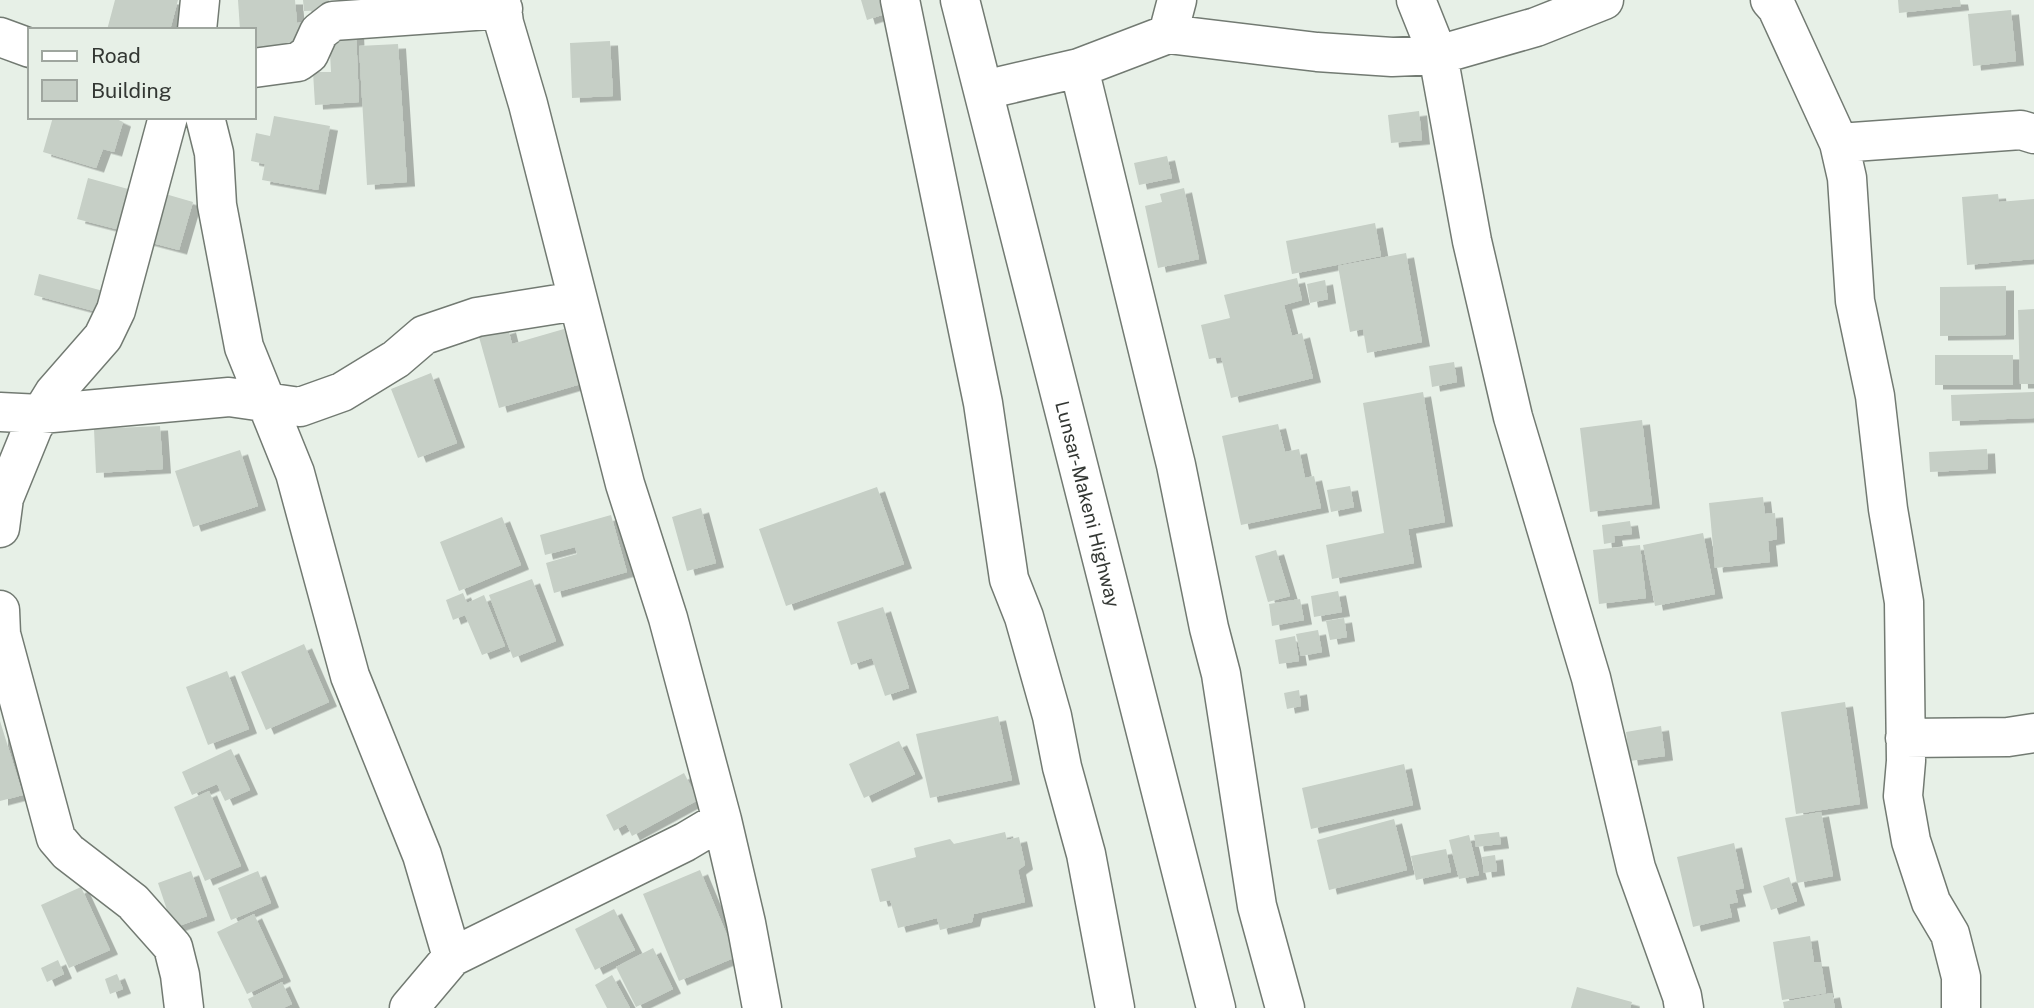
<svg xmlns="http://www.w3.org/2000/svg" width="2034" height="1008" viewBox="0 0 2034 1008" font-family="'Public Sans',sans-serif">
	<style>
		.building { fill: #c6cfc6; filter: url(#shadow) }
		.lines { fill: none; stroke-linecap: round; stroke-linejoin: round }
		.minor-casing { stroke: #727a72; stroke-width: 41 }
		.major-casing { stroke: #727a72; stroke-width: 41 }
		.minor { stroke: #fff; stroke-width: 38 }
		.major { stroke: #fff; stroke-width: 38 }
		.labels { text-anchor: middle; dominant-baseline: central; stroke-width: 6; stroke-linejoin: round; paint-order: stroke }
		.street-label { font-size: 19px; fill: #333733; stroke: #e7f0e7 }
	</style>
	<defs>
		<filter id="shadow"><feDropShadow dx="8" dy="4.5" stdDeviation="0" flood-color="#0004"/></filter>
	</defs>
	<rect width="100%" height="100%" fill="#e7f0e7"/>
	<!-- building -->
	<path class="building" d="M 115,0 L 178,0 L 170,30 L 107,30 Z
		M 238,0 L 295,0 L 297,23 L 307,22 L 309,50 L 254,55 L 254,30 L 240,30 Z
		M 303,0 L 329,0 L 330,10 L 304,11 Z
		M 861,0 L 891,0 L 894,11 L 867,20 Z
		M 1898,0 L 1960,0 L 1961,6 L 1899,13 Z
		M 2011,10 L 2016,61 L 1973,66 L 1968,14 Z
		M 356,31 L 359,102 L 315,105 L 313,72 L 331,72 L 329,33 Z
		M 610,41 L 613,96 L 572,98 L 570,43 Z
		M 398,44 L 407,182 L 367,185 L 359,46 Z
		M 1419,111 L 1422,140 L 1391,143 L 1388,115 Z
		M 274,116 L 330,126 L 318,190 L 262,180 L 265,164 L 251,161 L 256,133 L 270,136 Z
		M 53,117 L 112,117 L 123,122 L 114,152 L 103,149 L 96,168 L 43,152 Z
		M 1167,156 L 1172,178 L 1139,185 L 1134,163 Z
		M 88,178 L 139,192 L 128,232 L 77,219 Z
		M 1184,188 L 1199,259 L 1158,268 L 1145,206 L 1162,202 L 1160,194 Z
		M 155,191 L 193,202 L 179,250 L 141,240 Z
		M 1998,194 L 1999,202 L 2034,199 L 2034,259 L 1967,265 L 1962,197 Z
		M 1375,223 L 1381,256 L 1292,274 L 1286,241 Z
		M 1406,253 L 1422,342 L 1367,353 L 1363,329 L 1350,332 L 1338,266 Z
		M 39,274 L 111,293 L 105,314 L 34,295 Z
		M 1297,278 L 1302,300 L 1284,305 L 1292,336 L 1302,333 L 1313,378 L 1231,398 L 1221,357 L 1209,359 L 1201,325 L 1230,318 L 1224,295 Z
		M 1325,280 L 1328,299 L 1310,303 L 1307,284 Z
		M 2006,286 L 2006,335 L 1940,336 L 1940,287 Z
		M 2034,309 L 2034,384 L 2020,384 L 2018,310 Z
		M 508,328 L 512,344 L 564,329 L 581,384 L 499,408 L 479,337 Z
		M 1935,355 L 2013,355 L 2013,385 L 1935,385 Z
		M 1454,362 L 1457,382 L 1432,387 L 1429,366 Z
		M 431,373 L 457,443 L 418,458 L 391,389 Z
		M 1423,392 L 1445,522 L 1408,529 L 1414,563 L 1332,579 L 1326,545 L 1384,533 L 1363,403 Z
		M 2034,392 L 2034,418 L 1952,421 L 1951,395 Z
		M 1642,420 L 1652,504 L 1590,512 L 1580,428 Z
		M 1278,424 L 1285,452 L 1299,449 L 1305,478 L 1314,476 L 1321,508 L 1241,525 L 1222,436 Z
		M 160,426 L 163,469 L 96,473 L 94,429 Z
		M 1987,449 L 1988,469 L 1930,472 L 1929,452 Z
		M 240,450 L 258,506 L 193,527 L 175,471 Z
		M 1350,486 L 1354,507 L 1331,512 L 1327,490 Z
		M 877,487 L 904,564 L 786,606 L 759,529 Z
		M 1763,497 L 1765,514 L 1775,513 L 1777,539 L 1768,541 L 1770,562 L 1715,568 L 1709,503 Z
		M 701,508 L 716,563 L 687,571 L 672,517 Z
		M 611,515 L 627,572 L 554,593 L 546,563 L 577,554 L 575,547 L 545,555 L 540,535 Z
		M 502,517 L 521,565 L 459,591 L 440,542 Z
		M 1630,521 L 1632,534 L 1614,536 L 1615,542 L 1604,544 L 1602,525 Z
		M 1703,533 L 1715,594 L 1655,606 L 1643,545 Z
		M 1640,545 L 1646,598 L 1599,604 L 1593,550 Z
		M 1276,550 L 1290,596 L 1268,602 L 1255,556 Z
		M 532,579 L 556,641 L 513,658 L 489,595 Z
		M 1338,591 L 1342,612 L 1314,617 L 1311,596 Z
		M 463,593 L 467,603 L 484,595 L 505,646 L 482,655 L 465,615 L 453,620 L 446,600 Z
		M 1300,599 L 1304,620 L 1272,626 L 1269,604 Z
		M 883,607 L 909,688 L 885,696 L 872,658 L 851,665 L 837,622 Z
		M 1344,618 L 1347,637 L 1330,640 L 1326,621 Z
		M 1318,630 L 1322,652 L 1301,656 L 1296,634 Z
		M 1295,636 L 1299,661 L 1279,664 L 1275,640 Z
		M 304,644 L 329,702 L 266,730 L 241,672 Z
		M 227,671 L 249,729 L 208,745 L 186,687 Z
		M 1299,690 L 1301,706 L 1287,709 L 1284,693 Z
		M 1845,702 L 1860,804 L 1796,814 L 1781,712 Z
		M 998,716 L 1012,780 L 930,798 L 916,734 Z
		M 0,721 L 23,795 L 0,801 Z
		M 1661,726 L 1665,756 L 1630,761 L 1626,732 Z
		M 899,741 L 915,774 L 864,798 L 849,764 Z
		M 231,749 L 250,790 L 225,801 L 217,784 L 192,795 L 182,772 Z
		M 1404,764 L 1413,805 L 1311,829 L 1302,788 Z
		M 684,773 L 698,800 L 632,836 L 626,824 L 614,831 L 606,815 Z
		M 209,791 L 241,866 L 205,881 L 174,807 Z
		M 1821,812 L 1833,876 L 1797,883 L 1785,818 Z
		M 1394,819 L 1407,870 L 1329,890 L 1317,840 Z
		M 1005,832 L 1007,840 L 1019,837 L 1025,865 L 1018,870 L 1025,902 L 974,914 L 972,922 L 940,930 L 937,918 L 898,928 L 890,900 L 880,902 L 871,869 L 916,857 L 914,848 L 950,839 L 954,844 Z
		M 1499,832 L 1501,844 L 1476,847 L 1474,835 Z
		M 1469,835 L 1479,875 L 1459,879 L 1449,840 Z
		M 1734,843 L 1744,888 L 1735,890 L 1738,902 L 1729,904 L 1732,917 L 1693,927 L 1677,857 Z
		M 1446,849 L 1451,872 L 1416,880 L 1411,856 Z
		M 1495,855 L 1497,871 L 1484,873 L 1482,857 Z
		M 700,870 L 736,957 L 679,981 L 643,894 Z
		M 191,871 L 207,916 L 173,928 L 158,883 Z
		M 258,871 L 271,903 L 231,920 L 218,888 Z
		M 1789,877 L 1797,901 L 1771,910 L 1763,886 Z
		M 81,887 L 110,950 L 69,968 L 41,905 Z
		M 614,909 L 635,950 L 595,970 L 575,929 Z
		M 254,914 L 283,977 L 247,994 L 217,932 Z
		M 1810,936 L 1814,962 L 1821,962 L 1826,993 L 1782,1000 L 1773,942 Z
		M 653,948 L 673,989 L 636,1007 L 616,967 Z
		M 58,960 L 64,974 L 47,982 L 41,968 Z
		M 117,974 L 123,989 L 110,994 L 105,979 Z
		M 612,975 L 630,1008 L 607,1008 L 595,985 Z
		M 282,982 L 292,1004 L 283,1008 L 252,1008 L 248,999 Z
		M 1577,987 L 1632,1002 L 1630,1008 L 1571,1008 Z
		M 1832,993 L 1835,1008 L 1784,1008 L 1783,1002 Z"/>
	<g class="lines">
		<defs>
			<path id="minor" d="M 900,0 L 983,403 L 1009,579 L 1024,617 L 1052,716 L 1062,767 L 1086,854 L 1115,1008
				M 1416,0 L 1438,55 L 1472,241 L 1513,417 L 1591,678 L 1636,868 L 1682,996 L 1684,1008
				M 1770,0 L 1777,8 L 1839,143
				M 197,30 L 200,0
				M 1168,34 L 1177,0
				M 0,37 L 30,48
				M 254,68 L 298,62 L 309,54 L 319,32 L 333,21 L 503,9
				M 1079,68 L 1176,465 L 1209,628 L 1221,674 L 1257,906 L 1285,1008
				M 984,90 L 1079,68 L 1168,34 L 1317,52 L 1392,57 L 1438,55 L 1536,27 L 1604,0
				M 205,117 L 214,153 L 217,205 L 244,347 L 295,473 L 350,676 L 422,855 L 452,957
				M 0,412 L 41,414 L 229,397 L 300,407 L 342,392 L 396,359 L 424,335 L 477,317 L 577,301
				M 0,528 L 4,498 L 33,427 L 54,393 L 103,337 L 116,310 L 168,117
				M 0,610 L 1,634 L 56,838 L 68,852 L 133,902 L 173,947 L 180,975 L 184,1008
				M 1905,738 L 2008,737 L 2034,733
				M 722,820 L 746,923 L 762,1008
				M 409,1008 L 452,957 L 685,842 L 722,820 L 668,618 L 625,484 L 528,104 L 504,23 L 501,0
				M 1961,1008 L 1961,977 L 1950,934 L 1931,902 L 1911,841 L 1903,796 L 1906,761 L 1904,602 L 1888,509 L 1875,396 L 1855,301 L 1847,178 L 1839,143 L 2021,130 L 2034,134"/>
			<g id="major">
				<path id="s1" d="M 960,0 L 1216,1008"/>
			</g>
		</defs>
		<!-- minor casing -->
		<use href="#minor" class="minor-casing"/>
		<!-- major casing -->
		<use href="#major" class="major-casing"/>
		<!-- minor -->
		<use href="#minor" class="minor"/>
		<!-- major -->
		<use href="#major" class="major"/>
	</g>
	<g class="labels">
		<!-- street labels -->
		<g class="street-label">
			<text stroke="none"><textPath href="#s1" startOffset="520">Lunsar-Makeni Highway</textPath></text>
		</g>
	</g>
	<!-- legend -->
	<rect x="28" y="28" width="228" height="91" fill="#e7f0e7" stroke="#9fa69f" stroke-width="2"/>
	<rect x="42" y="51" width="35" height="10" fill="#ffffff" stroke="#9fa69f" stroke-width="2"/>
	<text x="91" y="63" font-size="21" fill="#333733">Road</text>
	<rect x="42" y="80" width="35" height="21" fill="#c6cfc6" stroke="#9fa69f" stroke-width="2"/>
	<text x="91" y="98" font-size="21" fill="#333733">Building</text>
</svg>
